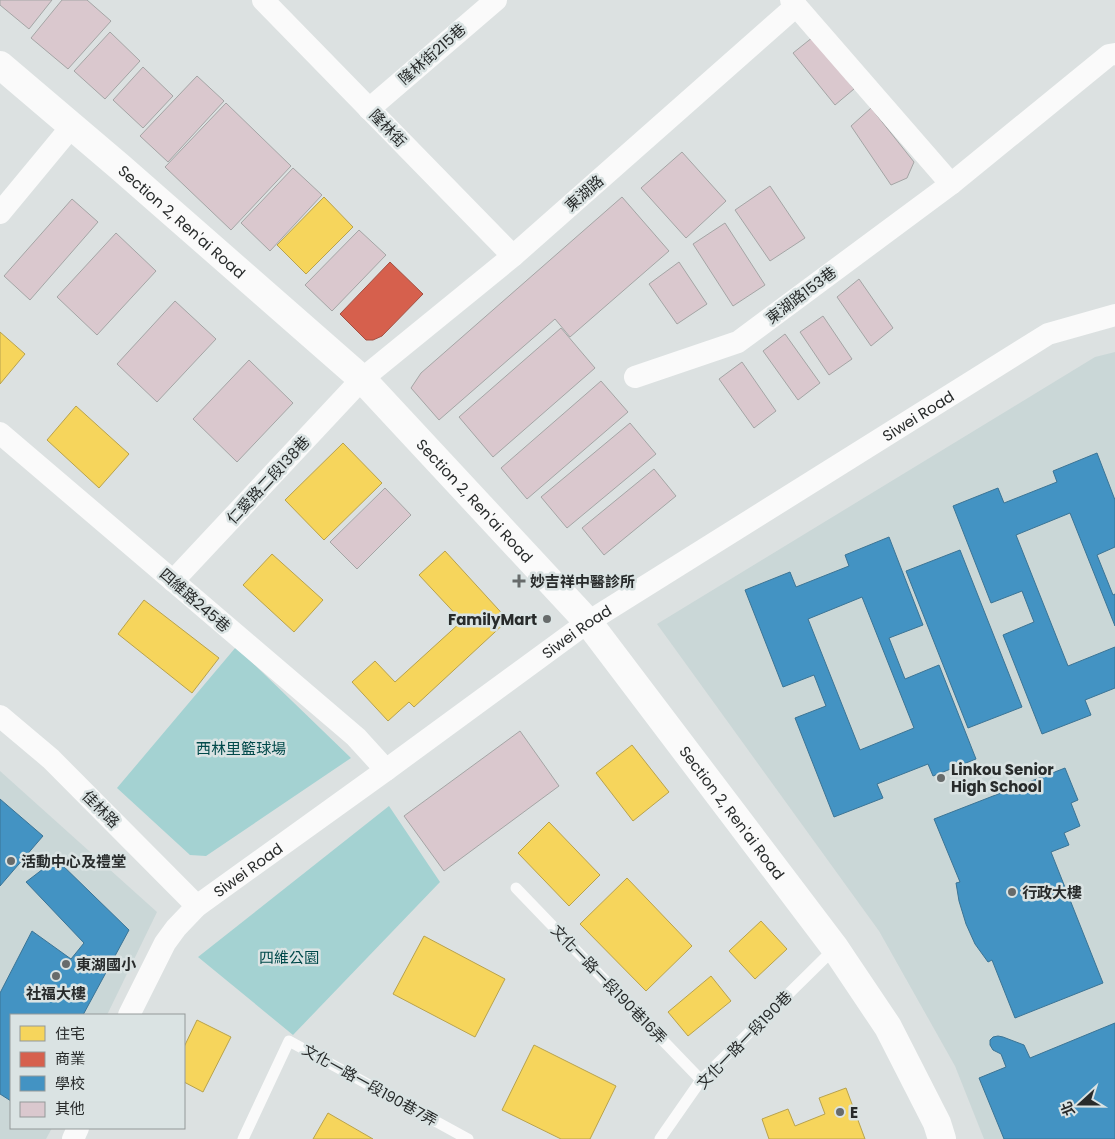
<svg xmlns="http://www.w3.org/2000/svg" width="1115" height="1139" viewBox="0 0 1115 1139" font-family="Poppins,'Noto Sans TC',sans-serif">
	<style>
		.built { fill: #cad7d7 }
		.green { fill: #a4d2d2 }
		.homes { fill: #f6d55c; stroke: #b8a24d }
		.shops { fill: #d6604d; stroke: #a25043 }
		.schools { fill: #4393c3; stroke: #3b7495; fill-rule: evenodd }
		.building { fill: #dac8ce; stroke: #a4a5a5 }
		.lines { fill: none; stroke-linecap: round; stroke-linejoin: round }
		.lane { stroke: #fafafa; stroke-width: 11 }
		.street { stroke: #fafafa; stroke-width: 22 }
		.secondary { stroke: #fafafa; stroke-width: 28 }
		.poi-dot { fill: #676b6b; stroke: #dae3e3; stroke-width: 2 }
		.labels { text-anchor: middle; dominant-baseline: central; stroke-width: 5; stroke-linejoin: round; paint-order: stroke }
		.street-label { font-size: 15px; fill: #282b2b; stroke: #dae3e3 }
		.poi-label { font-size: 15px; font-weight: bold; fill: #282b2b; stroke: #dae3e3; text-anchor: start }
		.park-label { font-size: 15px; fill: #00494a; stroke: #dae3e3 }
	</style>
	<rect width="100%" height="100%" fill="#dce1e1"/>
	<!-- built -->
	<path class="built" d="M 1115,352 L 1115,1139 L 984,1139 L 955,1066 L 879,931 L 657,624 L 1095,357 Z
		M 0,771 L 157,912 L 107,1015 L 11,1015 L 11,1128 L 52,1128 L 46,1139 L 0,1139 Z"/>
	<!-- green -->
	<path class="green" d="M 236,647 L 351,758 L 206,856 L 190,855 L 117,788 Z
		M 389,806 L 440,882 L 293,1035 L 198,957 Z"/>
	<!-- homes -->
	<path class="homes" d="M 324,197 L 353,227 L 306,274 L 277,245 Z
		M 0,332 L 25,354 L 0,384 Z
		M 76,406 L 129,454 L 99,488 L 47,440 Z
		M 343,443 L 382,483 L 324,540 L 285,500 Z
		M 445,551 L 508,620 L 414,707 L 409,702 L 388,721 L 352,682 L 375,661 L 395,682 L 462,621 L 419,575 Z
		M 272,554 L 323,600 L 294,632 L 243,585 Z
		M 144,600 L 219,658 L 192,693 L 118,634 Z
		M 632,745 L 669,792 L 633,821 L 596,773 Z
		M 549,822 L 600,875 L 569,906 L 518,853 Z
		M 627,878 L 692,946 L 646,991 L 580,924 Z
		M 761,921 L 787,949 L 755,979 L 729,951 Z
		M 424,936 L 505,979 L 475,1037 L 393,994 Z
		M 711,976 L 731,1001 L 688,1036 L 668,1012 Z
		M 197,1020 L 231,1037 L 203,1092 L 184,1082 L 184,1047 Z
		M 534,1045 L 616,1086 L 590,1139 L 561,1139 L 502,1110 Z
		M 846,1088 L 865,1139 L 769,1139 L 762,1119 L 788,1109 L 795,1126 L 825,1114 L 819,1098 Z
		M 328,1113 L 373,1139 L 313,1139 Z"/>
	<!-- shops -->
	<path class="shops" d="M 390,262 L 423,294 L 382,336 L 373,340 L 366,340 L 340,314 Z"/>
	<!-- schools -->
	<path class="schools" d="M 1097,453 L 1115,500 L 1115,547 L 1097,555 L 1113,595 L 1115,594 L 1115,626 L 1070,513 L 1016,535 L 1068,666 L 1115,647 L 1115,688 L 1085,700 L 1091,715 L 1042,734 L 1003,635 L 1034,622 L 1022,591 L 991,603 L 953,506 L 998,488 L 1004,503 L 1057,482 L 1053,471 Z
		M 889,537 L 923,625 L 889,638 L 905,679 L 939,665 L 976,759 L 933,776 L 928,764 L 877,784 L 883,798 L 834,817 L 795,718 L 826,706 L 814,675 L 783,687 L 745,590 L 790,572 L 796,587 L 849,566 L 845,555 ZM 862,597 L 914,728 L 860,750 L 808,619 Z
		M 960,550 L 1022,707 L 968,728 L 906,571 Z
		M 1065,768 L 1078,800 L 1071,803 L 1080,826 L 1064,833 L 1069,845 L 1051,852 L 1103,983 L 1015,1018 L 992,960 L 988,962 L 975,944 L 966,924 L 959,901 L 956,883 L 960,882 L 934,819 Z
		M 0,799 L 43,836 L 0,886 Z
		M 56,859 L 129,930 L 83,1015 L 11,1015 L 11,1101 L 0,1094 L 0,993 L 32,931 L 71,959 L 84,943 L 26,882 Z
		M 1115,1023 L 1115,1139 L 1004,1139 L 979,1078 L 1006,1067 L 1001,1054 L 993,1050 L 990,1045 L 990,1040 L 993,1037 L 998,1036 L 1003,1037 L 1024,1045 L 1030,1058 Z"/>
	<!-- building -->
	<path class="building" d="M 0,0 L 52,0 L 29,29 L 0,5 Z
		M 62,0 L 87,0 L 111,21 L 68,69 L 31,38 Z
		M 110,32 L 140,61 L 105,99 L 74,71 Z
		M 813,37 L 854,89 L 835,105 L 793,53 Z
		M 143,67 L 173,96 L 143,128 L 113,100 Z
		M 197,76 L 224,101 L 168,162 L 140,136 Z
		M 226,103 L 291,166 L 231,230 L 165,167 Z
		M 871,108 L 914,162 L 907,178 L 891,185 L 851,126 Z
		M 682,152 L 726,201 L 686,238 L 641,188 Z
		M 293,168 L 322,195 L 270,251 L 241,223 Z
		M 770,186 L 805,238 L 770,261 L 735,210 Z
		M 622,197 L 669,251 L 570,337 L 555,319 L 439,420 L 411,388 L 421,373 Z
		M 72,199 L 98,222 L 30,300 L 4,276 Z
		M 725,223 L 765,285 L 733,306 L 693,244 Z
		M 359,230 L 386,255 L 332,311 L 305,285 Z
		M 116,233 L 156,271 L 97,335 L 57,297 Z
		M 679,262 L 707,304 L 677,324 L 649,284 Z
		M 859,279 L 893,328 L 871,346 L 837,297 Z
		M 175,301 L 216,339 L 157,402 L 117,364 Z
		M 823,316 L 852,359 L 829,375 L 800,332 Z
		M 561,328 L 595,368 L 493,457 L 459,417 Z
		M 785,334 L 820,383 L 798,400 L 763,351 Z
		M 249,360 L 293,403 L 237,462 L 193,419 Z
		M 742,362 L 776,411 L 754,428 L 719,379 Z
		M 601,381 L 628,412 L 527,499 L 501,468 Z
		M 630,423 L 656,454 L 567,528 L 541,497 Z
		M 654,469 L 676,496 L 604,555 L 582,528 Z
		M 385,488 L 411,515 L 357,569 L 330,542 Z
		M 520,731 L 559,786 L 444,871 L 404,816 Z"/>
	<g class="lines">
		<!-- lane -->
		<path class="lane" d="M 516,888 L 701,1080
			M 243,1139 L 289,1041 L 468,1139
			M 660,1139 L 701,1080 L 835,948"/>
		<!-- street -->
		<g class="street">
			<path d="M 263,0 L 513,256"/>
			<path d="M 791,0 L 951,184"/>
			<path d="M 369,109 L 496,0"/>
			<path d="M 0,213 L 72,126"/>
			<path d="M 635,377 L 738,342 L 951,184 L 1109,55 L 1115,54"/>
			<path d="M 0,433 L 356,737 L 386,770"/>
			<path d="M 173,581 L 362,379 L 513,256 L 796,6"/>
			<path d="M 0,716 L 51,759 L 197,906"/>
			<path id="s1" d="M 129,1015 L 165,943 L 176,928 L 197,906 L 386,770 L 588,622 L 1048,334 L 1115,315"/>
			<path d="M 73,1139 L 78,1128"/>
		</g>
		<!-- secondary -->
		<path class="secondary" id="s2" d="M 0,65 L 120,167 L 362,379 L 588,622 L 835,948 L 888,1027 L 937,1123 L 942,1139"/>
	</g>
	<!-- markers -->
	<g class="poi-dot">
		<path d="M516.5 573.5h5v5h5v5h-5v5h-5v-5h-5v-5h5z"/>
		<circle cx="547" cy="619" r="5"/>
		<circle cx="941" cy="778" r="5"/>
		<circle cx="11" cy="861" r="5"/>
		<circle cx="1012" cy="892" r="5"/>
		<circle cx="66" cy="964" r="5"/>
		<circle cx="56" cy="976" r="5"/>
		<circle cx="840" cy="1112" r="5"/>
	</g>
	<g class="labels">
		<!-- street labels -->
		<g class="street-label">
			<text transform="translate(432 54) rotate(-41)">隆林街215巷</text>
			<text transform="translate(388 128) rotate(46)">隆林街</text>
			<text transform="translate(584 193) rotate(-41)">東湖路</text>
			<text stroke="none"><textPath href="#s2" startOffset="240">Section 2, Ren'ai Road</textPath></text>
			<text transform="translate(801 295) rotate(-37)">東湖路153巷</text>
			<text stroke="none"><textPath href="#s1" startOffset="1002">Siwei Road</textPath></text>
			<text transform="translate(268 480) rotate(-47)">仁愛路二段138巷</text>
			<text stroke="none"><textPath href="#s2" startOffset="645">Section 2, Ren'ai Road</textPath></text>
			<text transform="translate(195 600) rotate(41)">四維路245巷</text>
			<text stroke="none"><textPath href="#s1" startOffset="598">Siwei Road</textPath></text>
			<text transform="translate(101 809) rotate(45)">佳林路</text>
			<text stroke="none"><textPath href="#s2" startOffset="1050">Section 2, Ren'ai Road</textPath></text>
			<text stroke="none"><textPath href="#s1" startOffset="192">Siwei Road</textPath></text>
			<text transform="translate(609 984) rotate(46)">文化一路一段190巷16弄</text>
			<text transform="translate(744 1040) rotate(-46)">文化一路一段190巷</text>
			<text transform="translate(370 1085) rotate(29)">文化一路一段190巷7弄</text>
		</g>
		<!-- poi labels -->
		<g class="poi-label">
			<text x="530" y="581">妙吉祥中醫診所</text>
			<text x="537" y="619" text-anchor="end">FamilyMart</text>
			<text x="951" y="769">Linkou Senior<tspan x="951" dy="17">High School</tspan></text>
			<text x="21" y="861">活動中心及禮堂</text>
			<text x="1022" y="892">行政大樓</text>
			<text x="76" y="964">東湖國小</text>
			<text x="56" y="993" text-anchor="middle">社福大樓</text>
			<text x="850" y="1112">E</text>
		</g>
		<!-- park labels -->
		<g class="park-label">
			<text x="241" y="748">西林里籃球場</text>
			<text x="289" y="957">四維公園</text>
		</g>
	</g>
	<!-- legend -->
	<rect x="10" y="1014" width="175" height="115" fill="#dae3e3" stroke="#939999"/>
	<rect x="20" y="1026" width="25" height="15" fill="#f6d55c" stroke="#939999"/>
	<text x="55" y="1039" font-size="15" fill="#282b2b">住宅</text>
	<rect x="20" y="1052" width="25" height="15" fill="#d6604d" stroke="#939999"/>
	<text x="55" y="1064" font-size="15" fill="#282b2b">商業</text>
	<rect x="20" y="1076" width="25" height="15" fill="#4393c3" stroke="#939999"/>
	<text x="55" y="1089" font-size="15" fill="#282b2b">學校</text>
	<rect x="20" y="1102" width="25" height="15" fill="#dac8ce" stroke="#939999"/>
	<text x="55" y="1114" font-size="15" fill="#282b2b">其他</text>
	<!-- north arrow -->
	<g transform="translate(1080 1104) rotate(249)" stroke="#dae3e3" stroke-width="4" paint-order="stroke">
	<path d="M0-4L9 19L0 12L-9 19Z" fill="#282b2b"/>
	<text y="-8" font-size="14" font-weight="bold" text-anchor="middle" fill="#282b2b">北</text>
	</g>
</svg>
